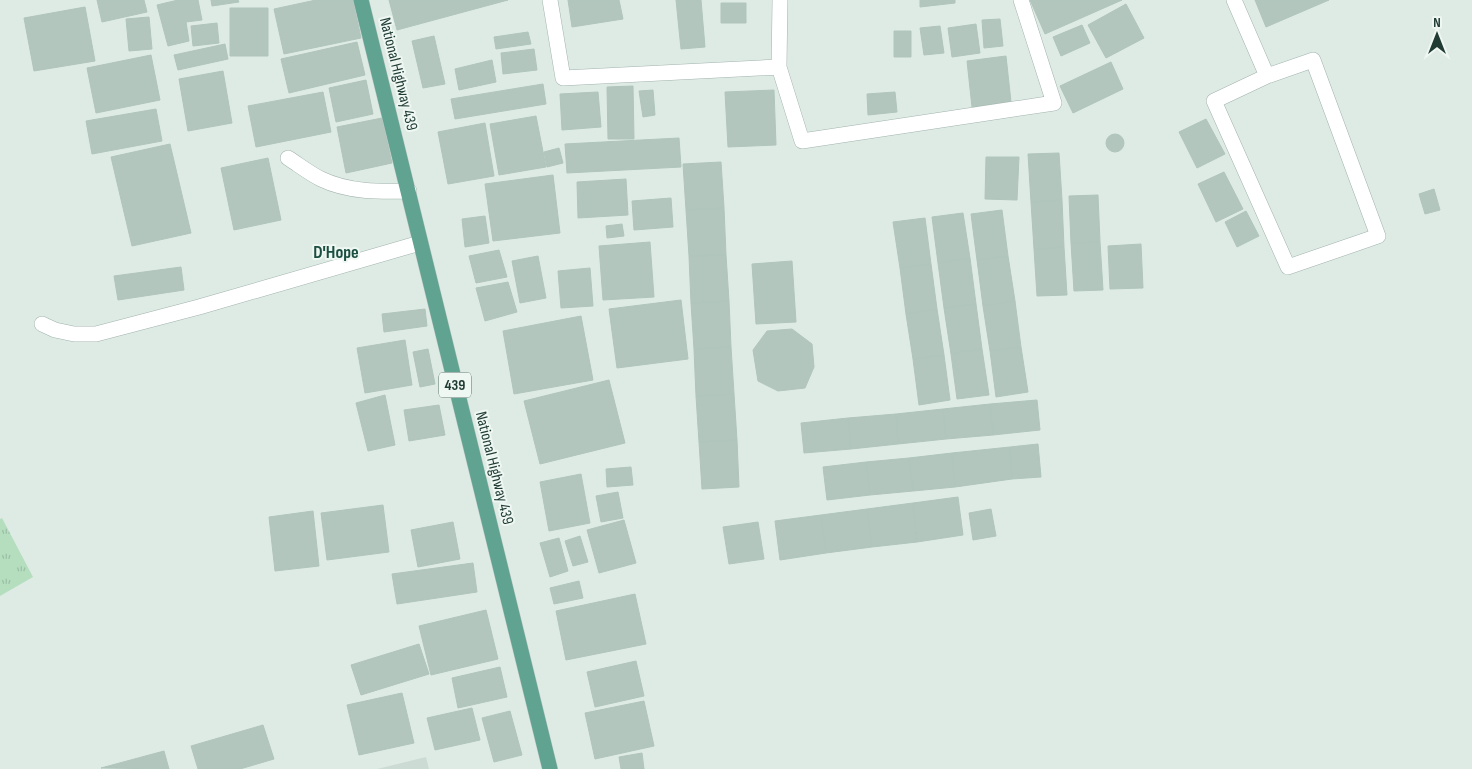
<svg xmlns="http://www.w3.org/2000/svg" width="1472" height="769" viewBox="0 0 1472 769" font-family="'Sofia Sans Condensed',sans-serif">
	<style>
		.built { fill: #ccdbd4 }
		.grass { fill: url(#grass-tufts) }
		.building { fill: #b3c6be; stroke: #b0c5bc }
		.lines { fill: none; stroke-linecap: round; stroke-linejoin: round }
		.minor-casing { stroke: #a1b3ac; stroke-width: 16 }
		.major-casing { stroke: #c0c8c6; stroke-width: 16 }
		.minor { stroke: #fff; stroke-width: 15 }
		.major { stroke: #60a390; stroke-width: 15 }
		.labels { text-anchor: middle; dominant-baseline: central; stroke-width: 4; stroke-linejoin: round; paint-order: stroke }
		.shield { fill: #eff7f3; stroke: #5d736d; stroke-width: 1 }
		.shield-label { font-size: 15px; font-weight: bold; fill: #1f3b33 }
		.street-label { font-size: 16px; fill: #1f3b33; stroke: #eff7f3 }
		.neighbourhood-label { font-size: 18px; font-weight: bold; fill: #1a4e40; stroke: #eff7f3 }
	</style>
	<defs>
		<pattern id="grass-tufts" width="24" height="20" patternUnits="userSpaceOnUse" patternTransform="scale(1.25)"><rect width="24" height="20" fill="#b5debf"/><path d="M3 7l-1-3M5 7V3M7 7l1-3M15 17l-1-3M17 17v-4M19 17l1-3" fill="none" stroke="#9bbfa5"/></pattern>
	</defs>
	<rect width="100%" height="100%" fill="#deebe5"/>
	<!-- built -->
	<path class="built" d="M 426,757 L 429,769 L 377,769 Z"/>
	<!-- grass -->
	<path class="grass" d="M 2,518 L 33,577 L 0,596 L 0,519 Z"/>
	<!-- building -->
	<path class="building" d="M 97,0 L 144,0 L 147,12 L 102,22 Z
		M 178,0 L 198,0 L 202,20 L 186,22 L 189,41 L 168,46 L 157,5 Z
		M 211,0 L 238,0 L 239,2 L 212,6 Z
		M 316,0 L 353,0 L 361,38 L 284,54 L 274,9 Z
		M 389,0 L 508,0 L 397,30 Z
		M 568,0 L 619,0 L 623,19 L 572,27 Z
		M 676,0 L 701,0 L 705,47 L 681,49 Z
		M 920,0 L 955,0 L 955,3 L 920,7 Z
		M 1030,0 L 1122,0 L 1045,34 Z
		M 1255,0 L 1329,0 L 1266,27 Z
		M 721,3 L 746,3 L 746,23 L 721,23 Z
		M 1126,4 L 1144,38 L 1106,58 L 1088,25 Z
		M 85,7 L 95,61 L 34,71 L 24,18 Z
		M 230,8 L 268,8 L 268,56 L 230,56 Z
		M 149,17 L 152,49 L 129,51 L 126,19 Z
		M 1000,19 L 1003,46 L 984,48 L 982,20 Z
		M 217,23 L 219,43 L 193,46 L 191,26 Z
		M 976,24 L 980,53 L 952,57 L 948,28 Z
		M 1082,25 L 1090,43 L 1061,56 L 1053,37 Z
		M 940,26 L 944,53 L 924,55 L 920,28 Z
		M 894,31 L 911,31 L 911,57 L 894,57 Z
		M 528,32 L 531,44 L 496,49 L 494,37 Z
		M 434,36 L 445,84 L 423,88 L 412,41 Z
		M 357,42 L 365,75 L 289,93 L 281,59 Z
		M 225,44 L 228,59 L 178,70 L 174,55 Z
		M 534,49 L 537,70 L 503,74 L 501,53 Z
		M 151,55 L 160,100 L 96,113 L 87,68 Z
		M 1006,56 L 1011,102 L 972,107 L 967,61 Z
		M 492,60 L 496,82 L 459,90 L 455,69 Z
		M 1111,62 L 1123,89 L 1073,113 L 1060,86 Z
		M 223,71 L 232,123 L 188,131 L 179,79 Z
		M 366,80 L 373,114 L 336,122 L 329,88 Z
		M 543,84 L 546,104 L 455,119 L 451,99 Z
		M 633,86 L 634,139 L 608,139 L 607,87 Z
		M 653,90 L 655,115 L 643,117 L 639,91 Z
		M 774,90 L 776,145 L 728,147 L 725,92 Z
		M 323,92 L 331,132 L 256,147 L 248,106 Z
		M 598,92 L 601,127 L 562,130 L 560,94 Z
		M 895,92 L 897,112 L 868,115 L 867,94 Z
		M 156,109 L 162,141 L 92,154 L 86,121 Z
		M 536,116 L 546,167 L 499,175 L 490,124 Z
		M 382,118 L 392,163 L 346,173 L 337,127 Z
		M 1206,119 L 1225,154 L 1197,168 L 1179,132 Z
		M 485,123 L 494,176 L 448,184 L 438,132 Z
		M1106 143a9 9 0 1 1 18 0a9 9 0 1 1-18 0Z
		M 679,138 L 681,167 L 567,173 L 565,144 Z
		M 170,144 L 191,233 L 132,246 L 111,157 Z
		M 559,148 L 563,163 L 547,167 L 544,152 Z
		M 1059,153 L 1062,200 L 1031,202 L 1028,154 Z
		M 986,157 L 1019,157 L 1017,200 L 985,199 Z
		M 268,158 L 281,220 L 234,230 L 221,168 Z
		M 721,162 L 724,208 L 686,210 L 683,164 Z
		M 1224,172 L 1243,209 L 1216,222 L 1198,184 Z
		M 553,175 L 560,233 L 493,241 L 485,184 Z
		M 626,179 L 628,215 L 578,218 L 577,182 Z
		M 1434,189 L 1440,210 L 1425,214 L 1419,194 Z
		M 1098,195 L 1100,242 L 1071,243 L 1069,196 Z
		M 671,198 L 673,227 L 634,230 L 632,201 Z
		M 1062,200 L 1064,247 L 1034,249 L 1031,202 Z
		M 724,208 L 726,255 L 689,256 L 686,210 Z
		M 1002,210 L 1008,256 L 977,260 L 971,214 Z
		M 1246,211 L 1259,236 L 1237,247 L 1225,222 Z
		M 963,213 L 970,258 L 938,263 L 932,217 Z
		M 485,216 L 489,243 L 465,247 L 462,219 Z
		M 925,218 L 931,264 L 900,268 L 893,222 Z
		M 622,224 L 624,236 L 607,238 L 606,226 Z
		M 650,242 L 654,297 L 603,300 L 599,246 Z
		M 1100,242 L 1103,290 L 1074,291 L 1071,243 Z
		M 1141,244 L 1143,288 L 1110,289 L 1108,246 Z
		M 1064,247 L 1067,295 L 1037,296 L 1034,249 Z
		M 499,250 L 507,277 L 476,283 L 469,256 Z
		M 726,255 L 729,301 L 691,303 L 689,256 Z
		M 538,256 L 546,298 L 520,303 L 512,261 Z
		M 1008,256 L 1015,301 L 983,306 L 977,260 Z
		M 970,258 L 976,304 L 944,308 L 938,263 Z
		M 792,261 L 796,322 L 756,324 L 752,264 Z
		M 931,264 L 937,309 L 906,314 L 900,268 Z
		M 181,267 L 184,290 L 118,300 L 114,276 Z
		M 590,268 L 593,306 L 561,308 L 558,271 Z
		M 508,282 L 517,312 L 485,321 L 476,288 Z
		M 681,300 L 688,359 L 617,368 L 609,309 Z
		M 729,301 L 731,347 L 694,349 L 691,303 Z
		M 1015,301 L 1021,347 L 990,351 L 983,306 Z
		M 976,304 L 982,349 L 951,354 L 944,308 Z
		M 425,309 L 427,326 L 384,332 L 382,314 Z
		M 937,309 L 944,355 L 913,359 L 906,314 Z
		M 581,316 L 593,380 L 514,394 L 503,331 Z
		M 792,329 L 812,344 L 814,367 L 805,388 L 778,391 L 758,381 L 753,350 L 767,331 Z
		M 405,340 L 412,385 L 365,393 L 357,348 Z
		M 731,347 L 734,394 L 696,396 L 694,349 Z
		M 1021,347 L 1028,392 L 996,397 L 990,351 Z
		M 428,349 L 435,384 L 420,387 L 413,352 Z
		M 982,349 L 989,395 L 957,399 L 951,354 Z
		M 944,355 L 950,400 L 919,405 L 913,359 Z
		M 609,380 L 625,443 L 540,464 L 524,401 Z
		M 734,394 L 737,440 L 699,442 L 696,396 Z
		M 385,395 L 395,445 L 368,451 L 356,403 Z
		M 1037,400 L 1040,430 L 993,435 L 990,404 Z
		M 990,404 L 993,435 L 946,439 L 943,409 Z
		M 439,405 L 445,435 L 409,441 L 404,410 Z
		M 943,409 L 946,439 L 898,444 L 896,414 Z
		M 896,414 L 898,444 L 851,449 L 848,418 Z
		M 848,418 L 851,449 L 804,453 L 801,423 Z
		M 737,440 L 739,487 L 702,489 L 699,442 Z
		M 1038,444 L 1041,477 L 1012,479 L 1010,447 Z
		M 1010,447 L 1012,479 L 955,487 L 952,453 Z
		M 952,453 L 955,487 L 913,491 L 909,458 Z
		M 909,458 L 913,491 L 870,495 L 866,462 Z
		M 866,462 L 870,495 L 827,500 L 823,467 Z
		M 631,467 L 633,485 L 607,487 L 606,469 Z
		M 581,474 L 590,523 L 549,531 L 540,482 Z
		M 618,492 L 623,518 L 601,522 L 596,496 Z
		M 958,497 L 963,535 L 917,542 L 913,503 Z
		M 913,503 L 917,542 L 872,547 L 867,509 Z
		M 383,505 L 389,552 L 327,560 L 321,513 Z
		M 867,509 L 872,547 L 826,553 L 821,515 Z
		M 991,509 L 996,536 L 973,540 L 969,513 Z
		M 313,511 L 319,566 L 275,571 L 269,517 Z
		M 821,515 L 826,553 L 780,560 L 775,521 Z
		M 624,520 L 636,563 L 599,573 L 587,530 Z
		M 453,522 L 460,559 L 418,567 L 411,530 Z
		M 758,522 L 764,559 L 729,564 L 723,527 Z
		M 580,536 L 588,562 L 573,566 L 565,541 Z
		M 559,538 L 568,571 L 550,577 L 540,543 Z
		M 473,563 L 477,592 L 397,604 L 392,574 Z
		M 579,581 L 583,598 L 554,604 L 550,588 Z
		M 635,594 L 646,644 L 566,660 L 556,611 Z
		M 486,610 L 498,659 L 431,675 L 419,626 Z
		M 419,644 L 429,674 L 361,695 L 351,665 Z
		M 636,661 L 644,696 L 595,707 L 587,672 Z
		M 500,667 L 507,697 L 458,708 L 452,678 Z
		M 402,693 L 414,743 L 359,755 L 347,705 Z
		M 644,701 L 654,746 L 595,759 L 585,713 Z
		M 472,708 L 480,740 L 435,750 L 427,718 Z
		M 510,711 L 522,755 L 494,762 L 482,718 Z
		M 263,725 L 274,759 L 240,769 L 198,769 L 191,746 Z
		M 164,751 L 169,769 L 101,768 Z
		M 642,753 L 644,769 L 621,769 L 619,757 Z"/>
	<g class="lines">
		<defs>
			<path id="minor" d="M 550,0 L 563,78 L 779,67
				M 780,0 L 779,67 L 802,141 L 1054,103 L 1021,0
				M 1234,0 L 1267,76 L 1214,101 L 1288,267 L 1378,236 L 1313,60 L 1267,76
				M 288,158 C 299,165 309,173 321,179 C 348,192 379,192 409,191
				M 42,324 L 55,330 L 74,334 L 96,334 L 199,307 L 420,243"/>
			<path id="major" d="M 361,0 L 550,769"/>
		</defs>
		<!-- minor casing -->
		<use href="#minor" class="minor-casing"/>
		<!-- major casing -->
		<use href="#major" class="major-casing"/>
		<!-- minor -->
		<use href="#minor" class="minor"/>
		<!-- major -->
		<use href="#major" class="major"/>
	</g>
	<g class="labels">
		<!-- shield labels -->
		<rect class="shield" x="439" y="372.5" width="32" height="25" rx="4"/>
		<g class="shield-label">
			<text x="455" y="385">439</text>
		</g>
		<!-- street labels -->
		<g class="street-label">
			<text transform="translate(398 74) rotate(76)">National Highway 439</text>
			<text transform="translate(494 468) rotate(76)">National Highway 439</text>
		</g>
		<!-- neighbourhood labels -->
		<g class="neighbourhood-label">
			<text x="336" y="252">D'Hope</text>
		</g>
	</g>
	<!-- north arrow -->
	<g transform="translate(1437 35)" stroke="#eff7f3" stroke-width="4" paint-order="stroke">
	<path d="M0-4L9 19L0 12L-9 19Z" fill="#1f3b33"/>
	<text y="-8" font-size="14" font-weight="bold" text-anchor="middle" fill="#1f3b33">N</text>
	</g>
</svg>
